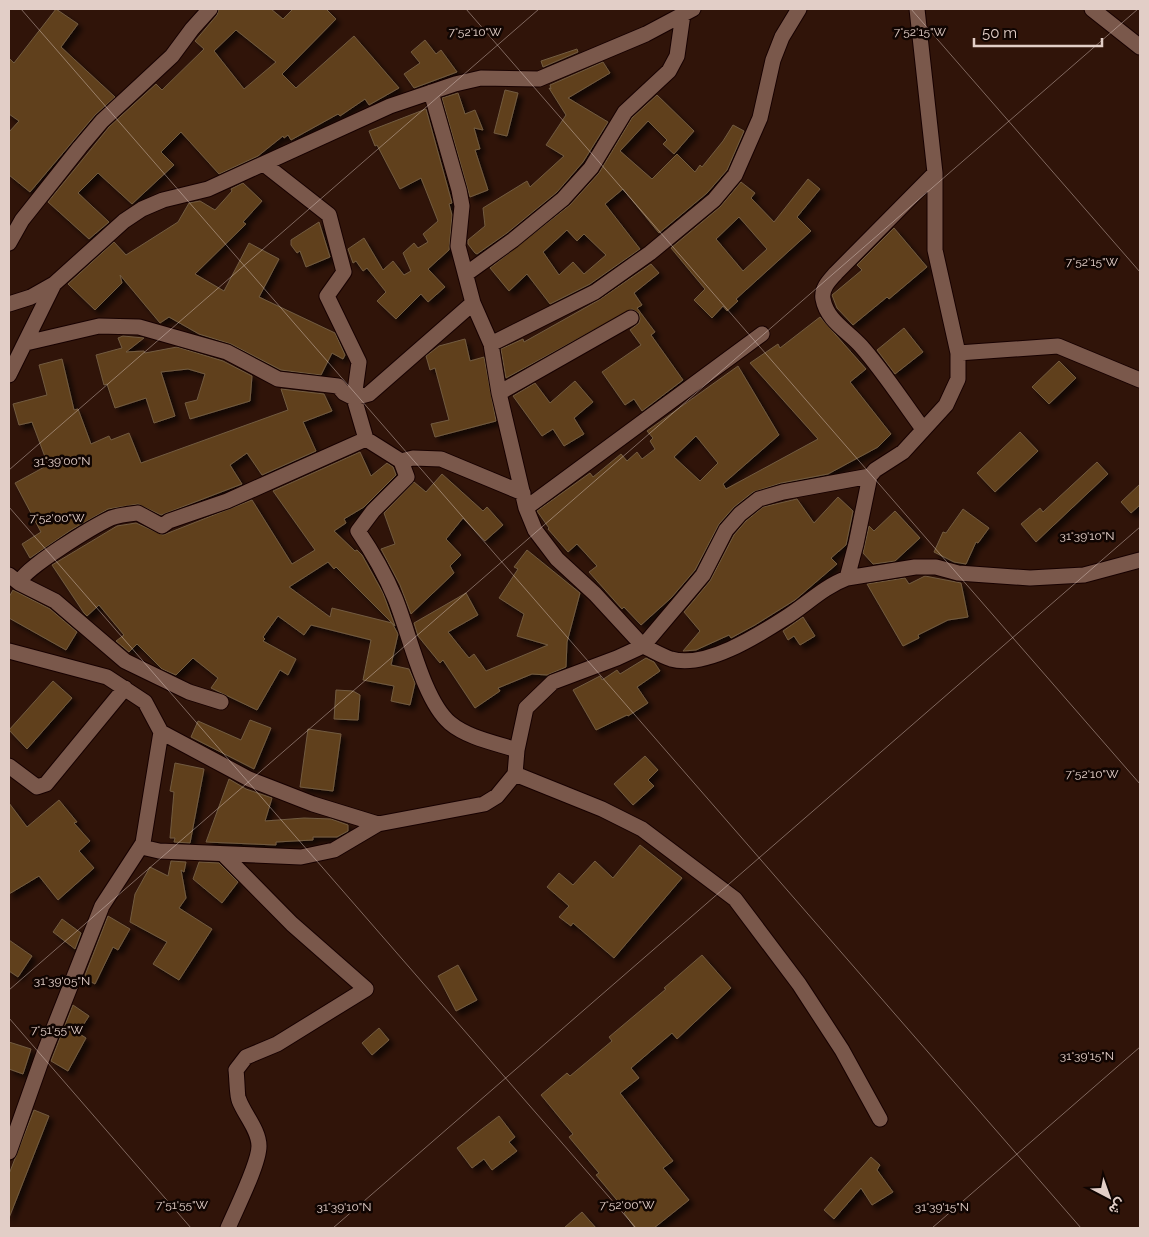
<svg xmlns="http://www.w3.org/2000/svg" width="1149" height="1237" viewBox="0 0 1149 1237" font-family="Raleway,Vazirmatn,sans-serif">
	<style>
		.building { fill: #60411b; stroke: #725b41; fill-rule: evenodd; filter: url(#shadow) }
		.lines { fill: none; stroke-linecap: round; stroke-linejoin: round }
		.street-casing { stroke: #170100; stroke-width: 17 }
		.street { stroke: #7a584b; stroke-width: 15 }
		.ticks { fill: none; stroke: #e2cec7; stroke-width: 1; stroke-opacity: 0.45 }
		.ticks-label { font-size: 12px; text-anchor: middle; fill: #e2cec7; stroke: #100502; stroke-width: 5; stroke-linejoin: round; paint-order: stroke }
	</style>
	<defs>
		<filter id="shadow"><feDropShadow dx="4.5" dy="4.5" stdDeviation="2.5" flood-color="#0009"/></filter>
	</defs>
	<rect width="100%" height="100%" fill="#301409"/>
	<!-- building -->
	<path class="building" d="M 56,9 L 78,24 L 61,47 L 115,97 L 95,115 L 30,192 L 9,175 L 9,132 L 19,121 L 9,114 L 9,58 L 14,63 Z
		M 219,9 L 271,9 L 283,19 L 293,9 L 326,9 L 336,19 L 282,74 L 296,88 L 354,36 L 399,88 L 369,105 L 365,99 L 340,116 L 338,114 L 291,140 L 288,135 L 284,138 L 283,136 L 258,156 L 219,174 L 181,132 L 161,152 L 174,165 L 132,204 L 98,173 L 78,193 L 109,222 L 89,239 L 48,202 L 109,127 L 156,84 L 162,90 L 204,49 L 195,41 L 217,15 ZM 236,30 L 276,62 L 244,89 L 214,51 Z
		M 425,40 L 436,54 L 441,50 L 457,72 L 414,88 L 404,74 L 420,63 L 411,52 Z
		M 577,49 L 578,52 L 543,67 L 541,61 Z
		M 603,62 L 610,73 L 568,98 L 608,122 L 583,162 L 557,192 L 507,233 L 477,254 L 475,253 L 468,244 L 468,240 L 485,226 L 483,208 L 527,181 L 530,187 L 564,156 L 546,145 L 566,115 L 549,88 L 551,89 L 550,85 Z
		M 505,90 L 518,93 L 507,136 L 494,133 Z
		M 458,93 L 465,114 L 475,110 L 483,130 L 474,128 L 480,149 L 475,150 L 488,190 L 470,197 L 442,98 Z
		M 657,95 L 694,131 L 674,154 L 663,144 L 667,140 L 648,121 L 620,151 L 652,179 L 677,154 L 695,172 L 700,165 L 702,167 L 723,141 L 733,125 L 744,131 L 727,170 L 707,193 L 659,233 L 623,189 L 605,204 L 640,249 L 590,284 L 550,304 L 527,274 L 509,291 L 490,268 L 570,205 L 599,173 L 632,118 ZM 567,230 L 577,241 L 584,234 L 606,255 L 584,274 L 573,262 L 559,275 L 543,252 Z
		M 426,109 L 452,203 L 449,204 L 452,215 L 449,250 L 428,269 L 445,287 L 428,302 L 421,294 L 396,319 L 377,301 L 386,292 L 367,268 L 363,271 L 356,261 L 353,263 L 348,249 L 364,238 L 383,270 L 393,261 L 404,275 L 411,271 L 403,253 L 414,243 L 418,248 L 428,242 L 423,234 L 438,221 L 421,178 L 400,189 L 377,145 L 375,146 L 369,131 Z
		M 808,179 L 820,189 L 797,217 L 811,231 L 736,299 L 738,301 L 727,311 L 723,306 L 712,318 L 694,300 L 705,289 L 671,248 L 720,207 L 741,182 L 755,193 L 751,198 L 774,222 ZM 739,217 L 767,249 L 743,271 L 716,239 Z
		M 243,183 L 262,201 L 243,222 L 246,224 L 195,274 L 224,291 L 249,243 L 279,259 L 259,297 L 335,333 L 345,355 L 343,359 L 332,353 L 321,375 L 281,370 L 231,344 L 199,334 L 169,317 L 160,323 L 120,275 L 122,283 L 95,310 L 68,284 L 114,242 L 126,255 L 178,222 L 189,203 L 200,201 L 215,210 L 232,191 L 231,189 Z
		M 319,222 L 330,257 L 306,267 L 300,251 L 297,253 L 291,245 L 291,240 Z
		M 894,228 L 927,267 L 889,299 L 887,297 L 853,325 L 837,308 L 832,295 L 862,270 L 857,265 Z
		M 651,264 L 659,273 L 634,293 L 642,305 L 637,308 L 655,332 L 651,335 L 683,380 L 642,411 L 634,399 L 625,405 L 602,372 L 641,345 L 630,330 L 639,323 L 640,319 L 639,313 L 632,309 L 506,378 L 501,349 L 523,339 L 524,342 L 599,300 Z
		M 820,317 L 866,369 L 850,382 L 891,434 L 878,447 L 828,474 L 781,483 L 753,492 L 734,507 L 719,524 L 695,570 L 671,598 L 641,625 L 624,607 L 622,609 L 589,572 L 597,566 L 577,544 L 568,552 L 548,529 L 549,528 L 537,511 L 590,473 L 593,477 L 621,454 L 627,461 L 637,452 L 642,459 L 655,449 L 650,441 L 653,438 L 647,431 L 738,366 L 779,435 L 723,484 L 726,489 L 818,439 L 750,363 L 778,344 L 780,348 ZM 696,436 L 718,463 L 700,481 L 674,457 Z
		M 904,328 L 923,352 L 895,374 L 877,350 Z
		M 123,336 L 144,338 L 126,352 L 144,351 L 145,353 L 177,347 L 223,361 L 252,376 L 250,401 L 190,419 L 185,403 L 197,400 L 205,374 L 188,369 L 161,372 L 175,416 L 154,423 L 146,398 L 115,408 L 107,384 L 104,385 L 96,355 L 122,348 L 118,338 Z
		M 465,339 L 470,361 L 484,357 L 496,421 L 435,437 L 431,424 L 449,420 L 435,368 L 430,370 L 426,356 L 439,346 Z
		M 62,359 L 74,410 L 78,409 L 91,444 L 109,436 L 111,440 L 129,433 L 141,463 L 288,410 L 281,389 L 324,394 L 332,411 L 303,422 L 316,451 L 262,475 L 247,453 L 230,465 L 242,484 L 161,515 L 138,504 L 108,509 L 71,530 L 30,558 L 22,544 L 41,532 L 15,483 L 48,465 L 32,422 L 19,425 L 13,404 L 47,395 L 39,365 Z
		M 1059,361 L 1076,378 L 1049,404 L 1032,387 Z
		M 575,381 L 593,402 L 574,418 L 584,434 L 564,446 L 553,429 L 542,436 L 513,396 L 535,383 L 550,403 Z
		M 1020,432 L 1038,451 L 995,492 L 977,473 Z
		M 360,452 L 371,476 L 387,463 L 393,467 L 396,475 L 364,507 L 344,519 L 346,523 L 334,531 L 355,551 L 357,550 L 362,555 L 383,593 L 395,626 L 336,567 L 334,569 L 328,562 L 289,587 L 330,617 L 332,608 L 392,623 L 398,634 L 391,665 L 409,669 L 415,683 L 410,705 L 391,701 L 394,686 L 363,680 L 371,640 L 311,625 L 304,635 L 278,616 L 263,637 L 265,639 L 263,641 L 296,659 L 288,675 L 280,670 L 257,710 L 211,688 L 218,678 L 193,658 L 176,675 L 162,669 L 137,644 L 129,652 L 116,641 L 124,635 L 99,605 L 87,616 L 84,613 L 52,565 L 117,526 L 136,523 L 163,535 L 252,500 L 292,564 L 315,550 L 273,491 Z
		M 1097,462 L 1108,474 L 1036,542 L 1021,524 L 1040,508 L 1043,512 Z
		M 442,474 L 483,511 L 487,507 L 503,525 L 485,541 L 463,518 L 446,539 L 461,555 L 450,566 L 454,573 L 411,614 L 400,585 L 381,549 L 395,544 L 384,513 L 414,482 L 426,492 Z
		M 1140,484 L 1140,505 L 1131,513 L 1121,502 Z
		M 838,497 L 853,511 L 846,545 L 831,558 L 837,564 L 795,600 L 755,625 L 731,638 L 729,635 L 696,650 L 683,651 L 700,631 L 684,612 L 710,581 L 734,535 L 746,521 L 763,507 L 797,499 L 814,523 Z
		M 963,509 L 989,528 L 978,543 L 976,542 L 966,564 L 954,562 L 934,552 L 943,532 L 946,533 Z
		M 895,511 L 920,538 L 895,561 L 873,564 L 863,553 L 869,526 L 874,531 Z
		M 527,550 L 580,593 L 567,642 L 566,667 L 547,675 L 532,674 L 498,688 L 500,691 L 475,708 L 443,660 L 440,663 L 418,636 L 414,623 L 466,593 L 478,615 L 448,632 L 469,658 L 474,654 L 486,671 L 548,645 L 517,636 L 524,614 L 499,598 L 518,569 L 514,567 Z
		M 925,576 L 961,583 L 968,617 L 948,620 L 918,635 L 919,638 L 903,646 L 867,584 L 905,578 L 909,584 Z
		M 13,590 L 50,609 L 77,632 L 66,650 L 9,618 L 9,597 Z
		M 803,617 L 815,636 L 800,645 L 794,636 L 788,640 L 783,631 Z
		M 646,658 L 654,662 L 660,671 L 637,687 L 648,703 L 628,716 L 627,715 L 596,730 L 573,690 L 600,676 L 602,680 L 617,670 L 620,674 Z
		M 53,681 L 72,698 L 27,749 L 9,730 Z
		M 336,690 L 353,691 L 360,695 L 358,720 L 334,719 Z
		M 250,720 L 271,728 L 254,769 L 191,737 L 198,721 L 241,740 Z
		M 308,729 L 341,734 L 333,791 L 300,787 Z
		M 645,756 L 658,770 L 648,780 L 654,786 L 633,805 L 614,784 Z
		M 175,763 L 204,769 L 190,843 L 174,842 L 175,838 L 170,838 L 174,792 L 170,791 Z
		M 229,779 L 246,789 L 272,798 L 265,821 L 304,818 L 331,819 L 348,825 L 348,831 L 337,837 L 313,837 L 313,840 L 276,842 L 276,845 L 206,842 Z
		M 59,800 L 77,822 L 74,823 L 90,841 L 79,851 L 94,868 L 58,900 L 39,876 L 9,894 L 9,803 L 27,827 Z
		M 640,845 L 682,878 L 614,958 L 573,923 L 571,926 L 559,917 L 569,906 L 547,887 L 559,873 L 573,885 L 595,861 L 613,878 Z
		M 171,861 L 186,862 L 184,872 L 181,870 L 186,898 L 179,908 L 212,929 L 179,980 L 153,964 L 167,942 L 130,922 L 135,894 L 150,867 L 168,876 Z
		M 199,862 L 219,863 L 238,882 L 222,903 L 193,879 Z
		M 108,916 L 130,929 L 118,950 L 113,947 L 95,984 L 84,978 Z
		M 62,919 L 81,933 L 75,949 L 53,932 Z
		M 9,940 L 32,956 L 18,977 L 9,971 Z
		M 702,955 L 731,988 L 677,1039 L 672,1033 L 631,1068 L 639,1078 L 620,1093 L 673,1161 L 663,1168 L 689,1200 L 654,1228 L 635,1228 L 624,1213 L 626,1211 L 596,1175 L 599,1173 L 569,1137 L 573,1134 L 541,1095 L 567,1073 L 570,1076 L 612,1041 L 609,1037 L 666,989 L 664,988 Z
		M 458,965 L 477,1000 L 456,1011 L 438,976 Z
		M 73,1005 L 89,1016 L 78,1033 L 86,1038 L 68,1071 L 51,1061 Z
		M 379,1028 L 389,1040 L 372,1055 L 362,1043 Z
		M 9,1042 L 31,1049 L 23,1074 L 9,1069 Z
		M 34,1110 L 49,1116 L 9,1218 L 9,1174 Z
		M 499,1116 L 515,1137 L 509,1142 L 517,1151 L 492,1170 L 484,1159 L 472,1168 L 457,1148 Z
		M 871,1157 L 880,1165 L 877,1170 L 893,1192 L 872,1205 L 861,1188 L 834,1219 L 824,1210 Z
		M 582,1212 L 596,1228 L 564,1228 Z"/>
	<g class="lines">
		<defs>
			<path id="street" d="M 1092,9 L 1140,47
				M 431,92 L 459,190 L 462,206 L 458,246 L 473,303 L 491,344 L 499,393 L 526,508 L 535,530 L 557,559 L 595,594 L 643,646 L 703,575 L 726,530 L 740,514 L 759,499 L 783,492 L 870,476
				M 264,164 L 329,215 L 344,272 L 327,296 L 359,362 L 354,398 L 366,439 L 401,461 L 407,477 L 373,511 L 358,531 C 373,553 385,574 395,598 C 409,632 423,700 450,723 C 468,738 496,743 517,750
				M 9,243 L 22,220 L 80,147 L 102,121 L 172,56 L 192,29 L 210,9
				M 466,274 L 513,240 L 563,199 L 591,168 L 625,112 L 669,71 L 677,56 L 683,14
				M 9,304 L 31,297 L 54,284 L 124,221 L 142,209 L 163,200 L 208,189 L 390,106 L 455,84 L 481,78 L 539,79 L 646,34 L 693,9
				M 26,343 L 99,326 L 139,327 L 227,352 L 278,379 L 338,386 L 344,393 L 354,398 L 369,394 L 473,303
				M 491,344 L 595,292 L 650,253 L 714,200 L 735,175 L 760,118 L 773,60 L 782,37 L 799,9
				M 958,353 L 1058,346 L 1140,380
				M 9,375 L 54,284
				M 499,393 L 631,318
				M 923,429 C 903,402 884,372 861,346 C 848,331 827,321 823,299 C 821,288 830,280 836,273 L 935,173
				M 401,461 L 413,458 L 441,459 L 523,493
				M 526,508 L 762,334
				M 9,575 L 19,583 C 24,568 94,526 111,518 C 119,515 129,514 138,513 L 162,526 L 169,521 L 227,501 L 366,439
				M 847,578 L 915,567 L 936,567 L 958,573 L 1030,578 L 1084,575 L 1140,560
				M 19,583 L 55,601 L 125,661 L 189,692 L 221,702
				M 9,651 L 107,677 L 145,702 L 161,732 L 143,843 L 102,906 L 44,1053 L 9,1152
				M 161,732 L 249,779 L 313,804 L 378,824
				M 9,766 L 37,787 L 46,784 L 125,688
				M 515,774 L 602,809 L 642,829 L 735,899 L 799,984 L 842,1050 L 880,1119
				M 143,843 L 146,848 L 159,851 L 301,857 L 334,850 L 378,824 L 484,804 L 497,796 L 515,774 L 517,750 L 526,708 L 553,682 L 617,658 L 643,646 C 652,650 662,656 671,659 C 705,669 757,636 785,618 C 806,605 823,587 847,578 L 856,544 L 870,476 L 875,470 L 903,452 L 946,405 L 958,379 L 958,353 L 935,250 L 935,173 L 917,9
				M 223,854 L 292,924 L 366,989 L 277,1044 L 246,1057 L 236,1070 C 237,1077 237,1097 239,1100 C 244,1114 259,1130 259,1146 C 259,1164 236,1209 228,1228"/>
		</defs>
		<!-- street casing -->
		<use href="#street" class="street-casing"/>
		<!-- street -->
		<use href="#street" class="street"/>
	</g>
	<!-- ticks -->
	<path class="ticks" d="M 21,9 L 1081,1228M 466,9 L 1140,784M 911,9 L 1140,272M 9,470 L 539,9M 9,507 L 636,1228M 9,990 L 1138,9M 9,1018 L 191,1228M 333,1228 L 1140,527M 932,1228 L 1140,1047"/>
	<g class="ticks-label">
		<text x="475" y="36">7°52'10"W</text>
		<text x="920" y="36">7°52'15"W</text>
		<text x="1092" y="266">7°52'15"W</text>
		<text x="62" y="465">31°39'00"N</text>
		<text x="57" y="522">7°52'00"W</text>
		<text x="1087" y="540">31°39'10"N</text>
		<text x="1092" y="778">7°52'10"W</text>
		<text x="62" y="985">31°39'05"N</text>
		<text x="57" y="1034">7°51'55"W</text>
		<text x="1087" y="1060">31°39'15"N</text>
		<text x="182" y="1209">7°51'55"W</text>
		<text x="627" y="1209">7°52'00"W</text>
		<text x="344" y="1211">31°39'10"N</text>
		<text x="942" y="1211">31°39'15"N</text>
	</g>
	<!-- border -->
	<rect width="1149" height="1237" fill="none" stroke="#e2cec7" stroke-width="20"/>
	<!-- north arrow -->
	<g transform="translate(1109 1197) rotate(139)" stroke="#100502" stroke-width="4" paint-order="stroke">
	<path d="M0-4L9 19L0 12L-9 19Z" fill="#e2cec7"/>
	<text y="-8" font-size="14" font-weight="bold" text-anchor="middle" fill="#e2cec7">ش</text>
	</g>
	<!-- scale -->
	<path d="M974 38v8h128v-8" fill="none" stroke="#e2cec7" stroke-width="2.5"/>
	<text x="982" y="38" font-size="15" fill="#e2cec7" stroke="#100502" stroke-width="4" paint-order="stroke">50 m</text>
</svg>
